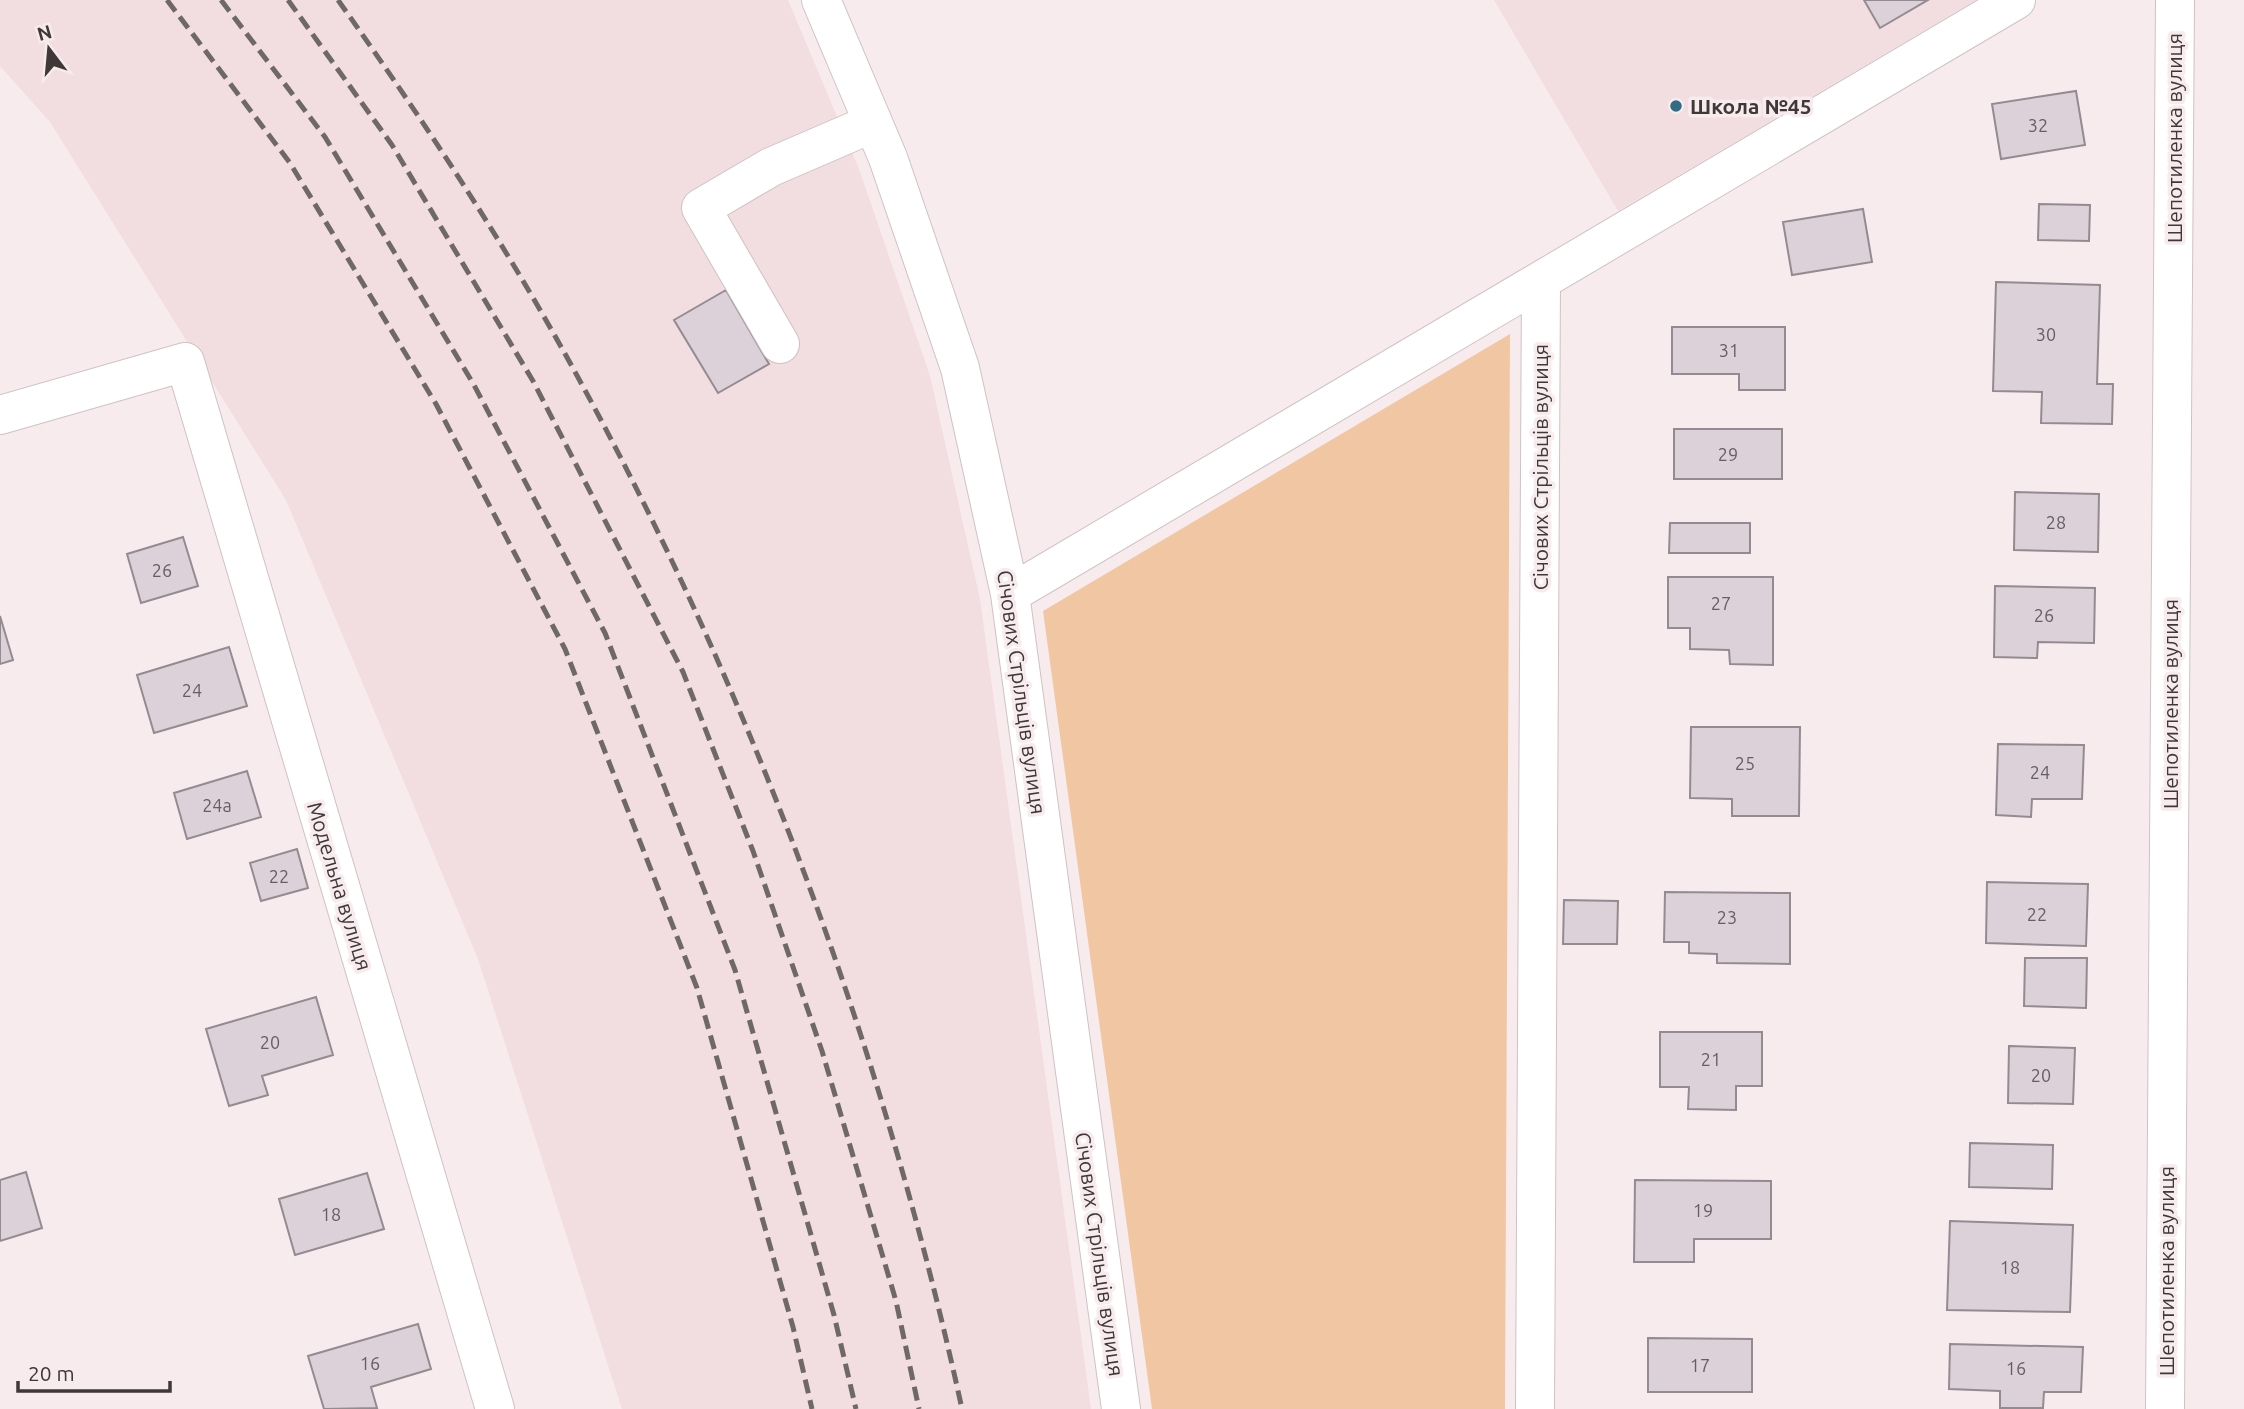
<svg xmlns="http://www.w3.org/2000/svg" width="2244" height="1409" viewBox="0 0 2244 1409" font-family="Ubuntu,sans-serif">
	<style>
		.built { fill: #f2dde0 }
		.green { fill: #f0c7a2 }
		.building { fill: #dcd1d8; stroke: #948b91; stroke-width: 2 }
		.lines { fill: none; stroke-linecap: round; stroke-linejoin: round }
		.minor-casing { stroke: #cfc2c4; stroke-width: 40 }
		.minor { stroke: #fff; stroke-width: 38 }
		.rail { stroke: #6f6869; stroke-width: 5; stroke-dasharray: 14 7; stroke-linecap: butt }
		.poi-dot { fill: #306d84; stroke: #f8ebed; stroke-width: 2.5 }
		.labels { text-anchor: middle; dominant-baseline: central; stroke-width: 7; stroke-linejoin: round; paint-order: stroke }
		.number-label { font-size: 18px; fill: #665e61 }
		.poi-label { font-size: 21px; font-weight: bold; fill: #3e3839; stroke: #f8ebed; text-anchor: start }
		.street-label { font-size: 21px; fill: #3e3839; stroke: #f8ebed }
	</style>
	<rect width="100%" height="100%" fill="#f8ebed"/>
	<!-- built -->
	<path class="built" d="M 0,0 L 788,0 L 859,169 L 930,376 L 980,599 L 1091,1409 L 622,1409 L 478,959 L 286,500 L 50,122 L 0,66 Z
		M 1494,0 L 1976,0 L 1618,211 Z"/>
	<!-- green -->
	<path class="green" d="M 1510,334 L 1505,1409 L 1152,1409 L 1043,611 Z"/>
	<!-- building -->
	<path class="building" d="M 1864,0 L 1928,0 L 1880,28 Z
		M 2076,91 L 2085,145 L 2001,159 L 1992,104 Z
		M 2039,204 L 2090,205 L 2089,241 L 2038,240 Z
		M 1863,209 L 1872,262 L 1792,275 L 1783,222 Z
		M 1996,282 L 2100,285 L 2097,384 L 2113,384 L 2112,424 L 2041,423 L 2042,392 L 1993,391 Z
		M 726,290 L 769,364 L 718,393 L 674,320 Z
		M 1672,327 L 1785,327 L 1785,390 L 1739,390 L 1739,374 L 1672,374 Z
		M 1674,429 L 1782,429 L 1782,479 L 1674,479 Z
		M 2015,492 L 2099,494 L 2098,552 L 2014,550 Z
		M 1670,523 L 1750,523 L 1750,553 L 1669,553 Z
		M 183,537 L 198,586 L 141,603 L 127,554 Z
		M 1668,577 L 1773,577 L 1773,665 L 1730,664 L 1729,650 L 1690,649 L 1690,628 L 1668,628 Z
		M 1995,586 L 2095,588 L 2094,643 L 2038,642 L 2037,658 L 1994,657 Z
		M 0,616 L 13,660 L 0,664 Z
		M 229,647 L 247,706 L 154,733 L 137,675 Z
		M 1691,727 L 1800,727 L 1799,816 L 1732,816 L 1732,799 L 1690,798 Z
		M 1998,744 L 2084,745 L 2082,799 L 2032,799 L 2031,817 L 1996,815 Z
		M 247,771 L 261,817 L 187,839 L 174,793 Z
		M 297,849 L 308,888 L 261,901 L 250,863 Z
		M 1987,882 L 2088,884 L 2086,946 L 1986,943 Z
		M 1665,892 L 1790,893 L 1790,964 L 1717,963 L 1717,954 L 1689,953 L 1689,942 L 1664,942 Z
		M 1564,900 L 1618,901 L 1617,944 L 1563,944 Z
		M 2025,958 L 2087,958 L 2086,1008 L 2024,1006 Z
		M 316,997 L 333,1055 L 262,1076 L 268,1095 L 229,1106 L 206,1029 Z
		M 1660,1032 L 1762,1032 L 1762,1086 L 1736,1086 L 1736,1110 L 1688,1109 L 1689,1087 L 1660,1087 Z
		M 2009,1046 L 2075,1048 L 2073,1104 L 2008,1103 Z
		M 1970,1143 L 2053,1145 L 2052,1189 L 1969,1187 Z
		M 26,1172 L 42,1228 L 0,1241 L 0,1180 Z
		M 367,1173 L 384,1229 L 295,1255 L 279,1199 Z
		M 1635,1180 L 1771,1181 L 1771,1239 L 1694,1239 L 1694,1262 L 1634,1262 Z
		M 1950,1221 L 2073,1225 L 2070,1312 L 1947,1310 Z
		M 418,1324 L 431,1369 L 371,1387 L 377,1408 L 324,1409 L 308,1356 Z
		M 1648,1338 L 1752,1339 L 1752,1392 L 1648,1392 Z
		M 1950,1344 L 2083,1347 L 2081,1392 L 2044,1392 L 2043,1408 L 2000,1408 L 2000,1391 L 1949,1389 Z"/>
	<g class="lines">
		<defs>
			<path id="minor" d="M 821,0 L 888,158 L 960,368 L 1010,594 L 1121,1409
				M 780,344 L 701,208 L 771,167 L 873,123
				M 0,415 L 185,362 L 495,1409
				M 1010,594 L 2016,0
				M 1535,1409 L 1541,281
				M 2165,1409 L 2175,0"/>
		</defs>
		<!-- minor casing -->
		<use href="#minor" class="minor-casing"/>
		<!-- minor -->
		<use href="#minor" class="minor"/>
		<!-- rail -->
		<path class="rail" d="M 167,0 L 290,163 L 436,404 L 565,649 L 697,988 L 793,1327 L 812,1409
			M 221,0 L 325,137 L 474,385 L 605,633 L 735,970 L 834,1315 L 856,1409
			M 288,0 L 392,145 L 533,381 L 683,672 L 753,851 L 822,1051 L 896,1301 L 919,1409
			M 338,0 C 421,117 500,236 569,361 C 749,686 883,1046 962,1409"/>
	</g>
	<!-- markers -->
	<circle class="poi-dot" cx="1676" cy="106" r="7"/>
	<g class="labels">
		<!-- number labels -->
		<g class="number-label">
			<text x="2038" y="125">32</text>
			<text x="2046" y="334">30</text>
			<text x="1729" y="350">31</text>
			<text x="1728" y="454">29</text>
			<text x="2056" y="522">28</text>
			<text x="162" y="570">26</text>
			<text x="1721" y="603">27</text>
			<text x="2044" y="615">26</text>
			<text x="192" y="690">24</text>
			<text x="1745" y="763">25</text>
			<text x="2040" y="772">24</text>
			<text x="217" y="805">24а</text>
			<text x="279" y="876">22</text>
			<text x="2037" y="914">22</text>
			<text x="1727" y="917">23</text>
			<text x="270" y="1042">20</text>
			<text x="1711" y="1059">21</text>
			<text x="2041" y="1075">20</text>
			<text x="1703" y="1210">19</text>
			<text x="331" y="1214">18</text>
			<text x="2010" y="1267">18</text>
			<text x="370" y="1363">16</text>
			<text x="1700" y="1365">17</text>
			<text x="2016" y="1368">16</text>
		</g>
		<!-- poi labels -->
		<g class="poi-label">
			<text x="1690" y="106">Школа №45</text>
		</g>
		<!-- street labels -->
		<g class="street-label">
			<text transform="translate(2174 138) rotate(-90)">Шепотиленка вулиця</text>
			<text transform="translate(1540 467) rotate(-90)">Січових Стрільців вулиця</text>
			<text transform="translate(1022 692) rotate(82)">Січових Стрільців вулиця</text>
			<text transform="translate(2170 704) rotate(-90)">Шепотиленка вулиця</text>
			<text transform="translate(340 886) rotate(73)">Модельна вулиця</text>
			<text transform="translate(1100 1254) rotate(82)">Січових Стрільців вулиця</text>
			<text transform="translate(2166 1271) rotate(-90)">Шепотиленка вулиця</text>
		</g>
	</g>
	<!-- north arrow -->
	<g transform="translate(49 49) rotate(344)" stroke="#f8ebed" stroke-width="5" paint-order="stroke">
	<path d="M0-5L12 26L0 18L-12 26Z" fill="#3e3839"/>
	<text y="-10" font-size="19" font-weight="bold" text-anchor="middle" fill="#3e3839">N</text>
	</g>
	<!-- scale -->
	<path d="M18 1381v10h152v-10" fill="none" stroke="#3e3839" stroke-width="3.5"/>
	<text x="28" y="1381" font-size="21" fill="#3e3839" stroke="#f8ebed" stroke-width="5" paint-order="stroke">20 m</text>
</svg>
